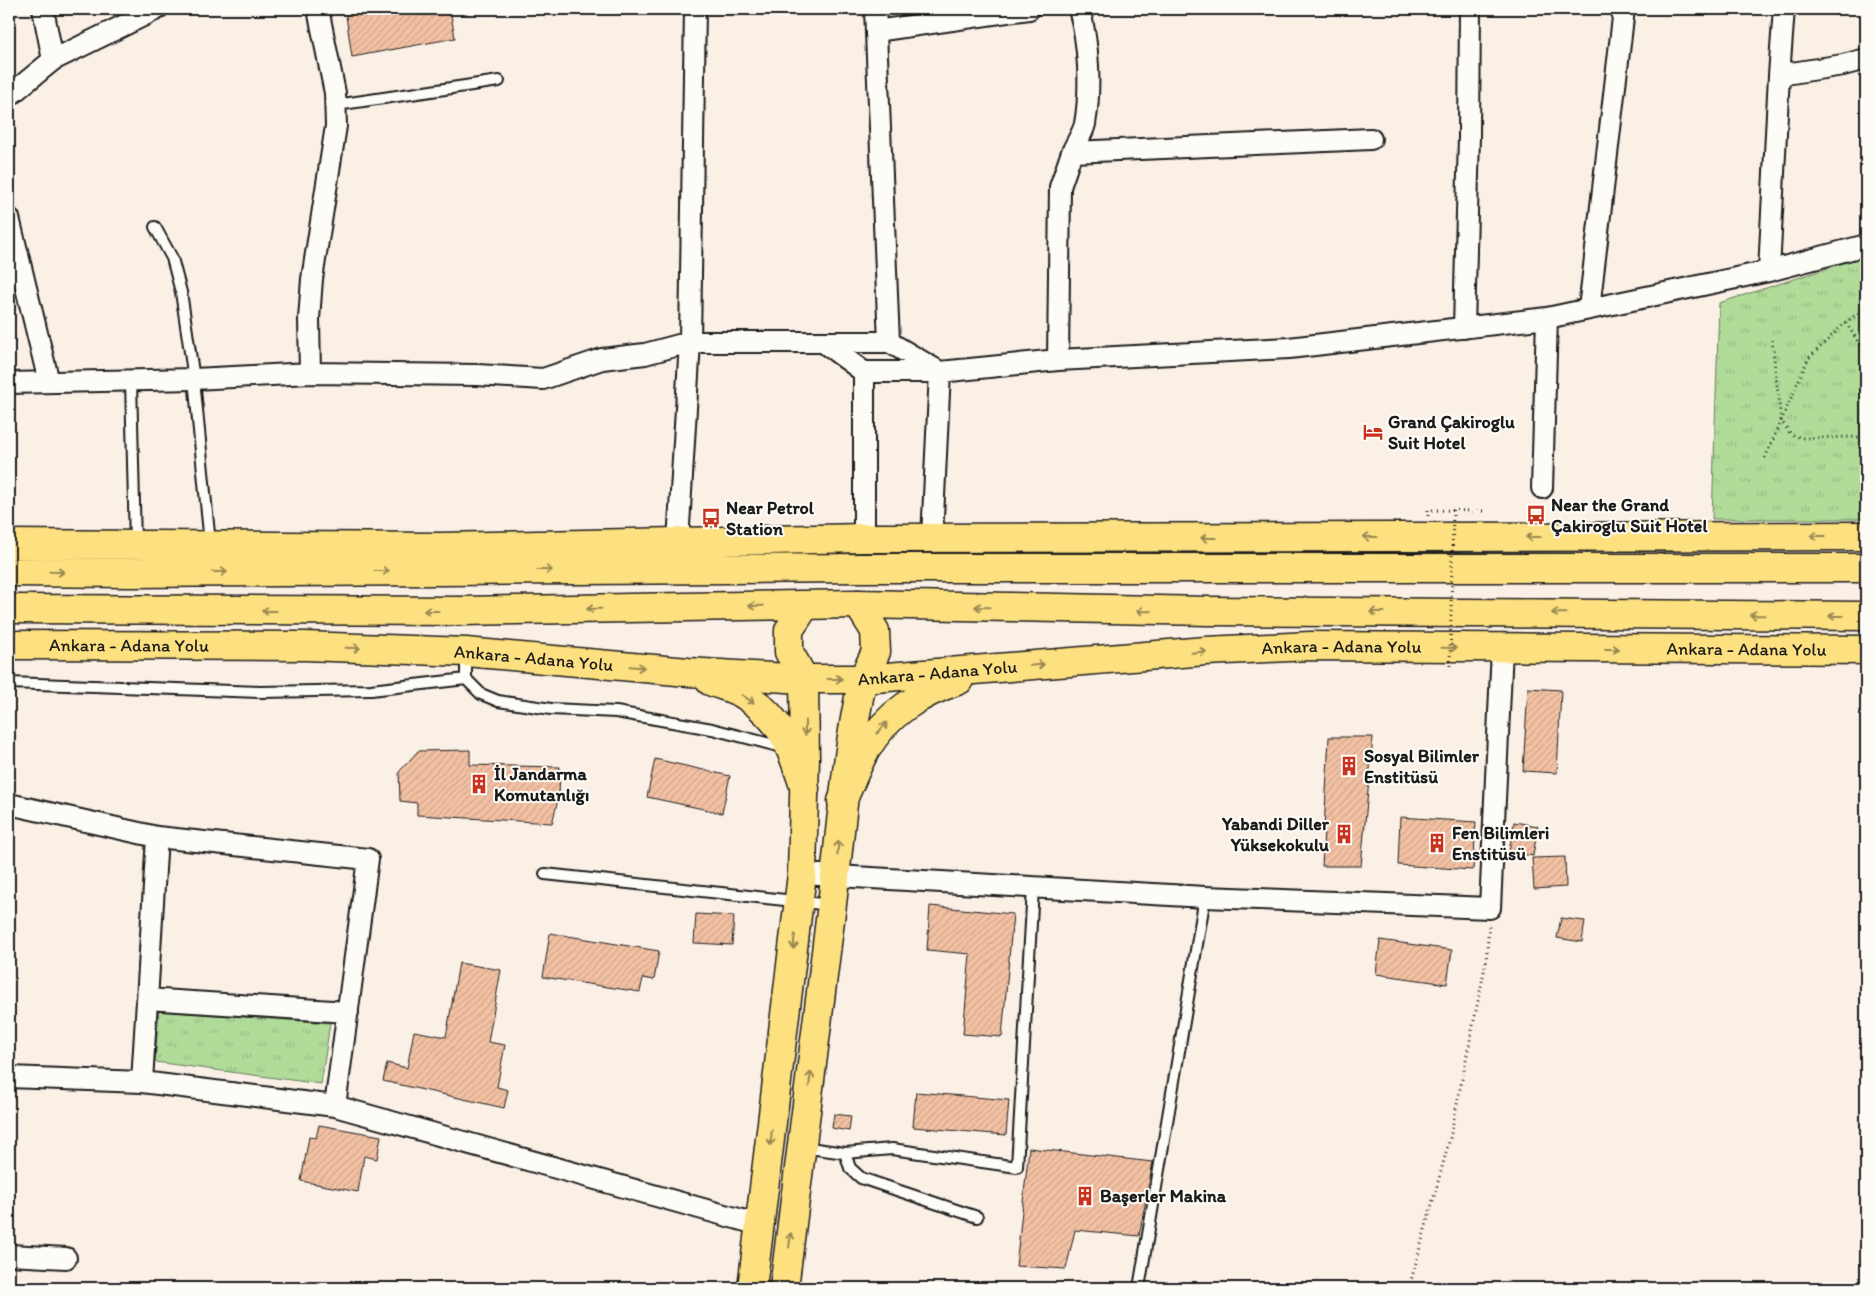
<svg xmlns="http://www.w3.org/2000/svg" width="1875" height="1297" viewBox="0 0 1875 1297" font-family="Itim,sans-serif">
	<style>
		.park { fill: url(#park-tufts); stroke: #667c5a }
		.building { fill: url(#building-hatch); stroke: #1c1c1c }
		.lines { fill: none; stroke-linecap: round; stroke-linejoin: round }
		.service-casing { stroke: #1c1c1c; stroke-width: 14 }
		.minor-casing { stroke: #1c1c1c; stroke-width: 24 }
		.primary-casing { stroke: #1c1c1c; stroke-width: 31 }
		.trunk-casing { stroke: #1c1c1c; stroke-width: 31 }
		.path { stroke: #1c1c1c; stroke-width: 3; stroke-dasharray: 1 4; stroke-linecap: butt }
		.service { stroke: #fdfcf7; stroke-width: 10 }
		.minor { stroke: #fdfcf7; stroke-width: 20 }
		.primary { stroke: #fde080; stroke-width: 28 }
		.trunk { stroke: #fde080; stroke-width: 28 }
		.path-bridge { stroke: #1c1c1c; stroke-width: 3; stroke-dasharray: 1 4; stroke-linecap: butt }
		.oneway { stroke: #988853 }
		.labels { text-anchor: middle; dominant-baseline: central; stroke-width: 4; stroke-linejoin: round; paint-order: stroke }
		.poi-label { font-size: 18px; font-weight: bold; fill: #1c1c1c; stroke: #fdfcf7; text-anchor: start }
		.street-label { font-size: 18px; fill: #1c1c1c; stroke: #fdfcf7 }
	</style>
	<defs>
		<pattern id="park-tufts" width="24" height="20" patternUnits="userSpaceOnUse" patternTransform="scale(1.25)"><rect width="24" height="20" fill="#b0db99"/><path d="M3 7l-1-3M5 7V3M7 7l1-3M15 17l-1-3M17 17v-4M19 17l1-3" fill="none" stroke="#97bb83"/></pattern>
		<pattern id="building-hatch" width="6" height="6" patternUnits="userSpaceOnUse" patternTransform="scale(1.25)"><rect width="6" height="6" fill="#f3c1a3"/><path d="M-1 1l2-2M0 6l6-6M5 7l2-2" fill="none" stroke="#d0a58c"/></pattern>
	</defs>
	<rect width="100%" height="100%" fill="#fbf0e6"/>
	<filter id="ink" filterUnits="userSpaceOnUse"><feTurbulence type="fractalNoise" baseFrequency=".02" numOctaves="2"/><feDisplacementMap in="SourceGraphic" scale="10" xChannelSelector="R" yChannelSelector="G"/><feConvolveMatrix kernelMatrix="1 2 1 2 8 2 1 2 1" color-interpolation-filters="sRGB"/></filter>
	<g filter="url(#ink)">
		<!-- park -->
		<path class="park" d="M 1866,256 L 1866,519 L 1712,519 L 1719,303 Z
			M 159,1011 L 330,1023 L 321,1084 L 155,1062 Z"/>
		<!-- building -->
		<path class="building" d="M 345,9 L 450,9 L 455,38 L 352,57 Z
			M 1528,688 L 1561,690 L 1557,773 L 1523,771 Z
			M 1329,737 L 1373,737 L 1361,866 L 1322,866 Z
			M 470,750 L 470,765 L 560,767 L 559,796 L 552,823 L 417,815 L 417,803 L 400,801 L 399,772 L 418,751 Z
			M 655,759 L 730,776 L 722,813 L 647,797 Z
			M 1400,817 L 1476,822 L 1473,870 L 1398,865 Z
			M 1514,822 L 1538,826 L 1533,856 L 1509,852 Z
			M 1565,857 L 1566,887 L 1534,889 L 1532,858 Z
			M 930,906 L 1013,914 L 1002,1037 L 963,1034 L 970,954 L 927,950 Z
			M 696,914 L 734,916 L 732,945 L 694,943 Z
			M 1561,918 L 1585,921 L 1582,942 L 1557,938 Z
			M 550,933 L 659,951 L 654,980 L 643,978 L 640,992 L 543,977 Z
			M 1380,940 L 1452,950 L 1447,984 L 1376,974 Z
			M 459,963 L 501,970 L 488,1042 L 505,1045 L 497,1087 L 508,1090 L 504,1108 L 383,1081 L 387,1063 L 407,1068 L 414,1031 L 446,1037 Z
			M 916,1092 L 1009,1100 L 1006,1135 L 913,1127 Z
			M 834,1114 L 851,1116 L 849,1131 L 832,1128 Z
			M 319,1125 L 381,1136 L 377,1159 L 364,1156 L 358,1192 L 301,1181 L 309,1137 L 316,1138 Z
			M 1029,1148 L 1153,1162 L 1139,1236 L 1075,1230 L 1066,1269 L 1016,1266 Z"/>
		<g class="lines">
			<defs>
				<path id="service" d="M 336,105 L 499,81
					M 155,227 L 172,258 L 181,292 L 194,379 L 210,544
					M 131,381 L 135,544
					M 466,653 L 466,679 L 481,694 L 498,701 L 551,709 L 616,712 L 712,729 L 786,748
					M 9,683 L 260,692 L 371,690 L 466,679
					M 545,874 L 831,905
					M 802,1147 L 845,1153 L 892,1149 L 1017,1167 L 1033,888
					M 845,1153 L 850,1168 L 861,1178 L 977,1217
					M 1139,1288 L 1205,897"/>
				<path id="minor" d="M 43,9 L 53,60
					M 875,9 L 889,342
					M 876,31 L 1029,9
					M 1779,75 L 1843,65 L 1866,59
					M 9,96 L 53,60 L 157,9
					M 1072,152 C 1076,143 1083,133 1085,124 C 1091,89 1089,43 1079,9
					M 9,218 L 49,382
					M 1769,271 L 1779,75 L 1784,9
					M 1589,309 L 1624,9
					M 1464,328 L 1469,136 L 1470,9
					M 823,342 L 864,372 L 940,372 L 1058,360 L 1289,348 L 1547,318 L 1769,271 L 1866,245
					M 1058,360 L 1060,187 L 1072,152 L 1371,139
					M 310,373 L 309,319 L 312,279 L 336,126 L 335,93 L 318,9
					M 9,383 L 194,379 L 310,373 L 477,375 L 543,379 L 602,359 L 645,354 L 690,342 L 889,342 L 940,372 L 932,538
					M 1542,488 L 1547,318
					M 864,538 L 864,372
					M 678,542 L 690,342 L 695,9
					M 9,804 L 157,837 L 368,859 L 335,1106
					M 802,874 L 1205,897 L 1490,908 L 1502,648
					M 147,999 L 348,1012
					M 9,1077 L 142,1082 L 157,837
					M 142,1082 L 335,1106 L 760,1225
					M 9,1255 L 66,1258"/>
				<path id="primary" d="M 9,544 L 440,547 L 864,538 L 1866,536
					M 9,572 L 132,573 L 864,568 L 1866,568
					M 752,1288 L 802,874 L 805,758 L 804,679
					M 784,1288 C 800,1160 816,1032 832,904 C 841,829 846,753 863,679"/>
				<g id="trunk">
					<path d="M 858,604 L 875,631 L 876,652 L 863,679"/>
					<path d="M 9,609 L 463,611 L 858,604 L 1208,611 L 1866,616"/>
					<path id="s1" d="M 9,645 L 305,646 L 466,652 L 688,672 L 804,679 L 863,679 L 1206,651 L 1310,646 L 1866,650"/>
					<path d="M 804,679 L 789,652 L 789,630 L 805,606"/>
					<path d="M 710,681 C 722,686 736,689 746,696 C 784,721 791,748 805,789"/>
					<path d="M 842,801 C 850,785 856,767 865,751 C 887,713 919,694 959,680"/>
				</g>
			</defs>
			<!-- service casing -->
			<use href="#service" class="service-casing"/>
			<!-- minor casing -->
			<use href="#minor" class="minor-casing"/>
			<!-- primary casing -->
			<use href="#primary" class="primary-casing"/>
			<!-- trunk casing -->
			<use href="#trunk" class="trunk-casing"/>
			<!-- path -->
			<path class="path" d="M 1846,323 L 1866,354
				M 1772,340 L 1781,421 L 1791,434 L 1801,438 L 1866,437
				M 1765,458 L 1808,359 L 1846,322 L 1866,308
				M 1428,516 L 1428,510 L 1483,511
				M 1409,1288 L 1450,1138 L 1486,962 L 1489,926"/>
			<!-- service -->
			<use href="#service" class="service"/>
			<!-- minor -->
			<use href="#minor" class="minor"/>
			<!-- primary -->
			<use href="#primary" class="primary"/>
			<!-- trunk -->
			<use href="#trunk" class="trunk"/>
			<!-- path-bridge -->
			<path class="path-bridge" d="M 1450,666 L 1453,510"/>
		</g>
		<!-- one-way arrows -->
		<defs><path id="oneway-shaft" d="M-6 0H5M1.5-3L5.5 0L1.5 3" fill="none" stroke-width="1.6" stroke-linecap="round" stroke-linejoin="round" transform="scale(1.25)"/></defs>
		<g class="oneway">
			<use href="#oneway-shaft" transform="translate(1818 536) rotate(180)"/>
			<use href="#oneway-shaft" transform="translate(1370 537) rotate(180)"/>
			<use href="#oneway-shaft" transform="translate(1533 537) rotate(180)"/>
			<use href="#oneway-shaft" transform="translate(1208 538) rotate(180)"/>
			<use href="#oneway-shaft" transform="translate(545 570)"/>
			<use href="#oneway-shaft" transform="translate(382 571)"/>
			<use href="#oneway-shaft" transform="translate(57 572) rotate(1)"/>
			<use href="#oneway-shaft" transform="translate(220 572)"/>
			<use href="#oneway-shaft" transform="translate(756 606) rotate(179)"/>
			<use href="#oneway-shaft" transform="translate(982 607) rotate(-179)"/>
			<use href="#oneway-shaft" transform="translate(594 609) rotate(179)"/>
			<use href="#oneway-shaft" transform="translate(269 611) rotate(-180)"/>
			<use href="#oneway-shaft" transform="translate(431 611) rotate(-180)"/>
			<use href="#oneway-shaft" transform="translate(1144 611) rotate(-179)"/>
			<use href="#oneway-shaft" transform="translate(1377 612) rotate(-180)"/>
			<use href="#oneway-shaft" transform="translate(1559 613) rotate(-179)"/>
			<use href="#oneway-shaft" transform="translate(1757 615) rotate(-179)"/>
			<use href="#oneway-shaft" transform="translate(1836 616) rotate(180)"/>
			<use href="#oneway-shaft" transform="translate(353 648) rotate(2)"/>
			<use href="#oneway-shaft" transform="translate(1449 648) rotate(1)"/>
			<use href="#oneway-shaft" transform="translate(1612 649)"/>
			<use href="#oneway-shaft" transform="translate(1199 652) rotate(-5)"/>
			<use href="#oneway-shaft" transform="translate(1037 665) rotate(-5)"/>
			<use href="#oneway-shaft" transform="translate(637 667) rotate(5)"/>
			<use href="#oneway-shaft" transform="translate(835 679)"/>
			<use href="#oneway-shaft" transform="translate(748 699) rotate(35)"/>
			<use href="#oneway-shaft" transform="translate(805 728) rotate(89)"/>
			<use href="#oneway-shaft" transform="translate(882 728) rotate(-49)"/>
			<use href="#oneway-shaft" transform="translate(838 848) rotate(-85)"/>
			<use href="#oneway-shaft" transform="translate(794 942) rotate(96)"/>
			<use href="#oneway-shaft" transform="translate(810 1079) rotate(-83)"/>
			<use href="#oneway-shaft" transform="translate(771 1138) rotate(97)"/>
			<use href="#oneway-shaft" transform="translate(790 1240) rotate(-83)"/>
		</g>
	</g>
	<!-- icons -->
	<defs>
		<symbol id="hotel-bare" viewBox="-9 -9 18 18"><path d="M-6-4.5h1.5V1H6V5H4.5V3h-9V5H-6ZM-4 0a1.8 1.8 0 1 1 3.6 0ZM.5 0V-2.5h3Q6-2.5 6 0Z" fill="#c8321e" stroke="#fdfcf7" stroke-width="2.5" paint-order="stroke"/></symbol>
		<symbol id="bus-bare" viewBox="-9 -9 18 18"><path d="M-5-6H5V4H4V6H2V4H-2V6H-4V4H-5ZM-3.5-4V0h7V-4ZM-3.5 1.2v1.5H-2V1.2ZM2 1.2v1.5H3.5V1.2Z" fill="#c8321e" stroke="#fdfcf7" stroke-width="2.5" paint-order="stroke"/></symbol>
		<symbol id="building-bare" viewBox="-9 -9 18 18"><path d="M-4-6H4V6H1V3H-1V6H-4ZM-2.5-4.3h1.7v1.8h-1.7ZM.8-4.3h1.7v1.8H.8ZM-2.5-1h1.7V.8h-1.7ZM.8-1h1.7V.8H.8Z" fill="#c8321e" stroke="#fdfcf7" stroke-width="2.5" paint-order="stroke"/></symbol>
	</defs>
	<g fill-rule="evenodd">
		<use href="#hotel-bare" x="1359" y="418" width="28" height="28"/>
		<use href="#bus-bare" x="1522" y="501" width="28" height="28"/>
		<use href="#bus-bare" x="697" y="504" width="28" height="28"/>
		<use href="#building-bare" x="1335" y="752" width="28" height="28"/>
		<use href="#building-bare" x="465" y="770" width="28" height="28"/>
		<use href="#building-bare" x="1330" y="820" width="28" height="28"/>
		<use href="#building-bare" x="1423" y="829" width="28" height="28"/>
		<use href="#building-bare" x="1071" y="1182" width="28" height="28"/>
	</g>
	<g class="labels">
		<!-- poi labels -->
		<g class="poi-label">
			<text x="1388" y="422">Grand Çakiroglu<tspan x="1388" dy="21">Suit Hotel</tspan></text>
			<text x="1551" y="505">Near the Grand<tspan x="1551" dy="21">Çakiroglu Suit Hotel</tspan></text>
			<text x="726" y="508">Near Petrol<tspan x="726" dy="21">Station</tspan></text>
			<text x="1364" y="756">Sosyal Bilimler<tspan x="1364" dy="21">Enstitüsü</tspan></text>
			<text x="494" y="774">İl Jandarma<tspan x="494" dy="21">Komutanlığı</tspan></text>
			<text x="1329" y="824" text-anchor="end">Yabandi Diller<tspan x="1329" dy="21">Yüksekokulu</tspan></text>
			<text x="1452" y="833">Fen Bilimleri<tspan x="1452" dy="21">Enstitüsü</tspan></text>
			<text x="1100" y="1196">Başerler Makina</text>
		</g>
		<!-- street labels -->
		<g class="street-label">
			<text stroke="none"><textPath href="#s1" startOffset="120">Ankara - Adana Yolu</textPath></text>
			<text stroke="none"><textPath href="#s1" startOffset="1335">Ankara - Adana Yolu</textPath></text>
			<text stroke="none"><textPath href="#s1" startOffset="1740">Ankara - Adana Yolu</textPath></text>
			<text stroke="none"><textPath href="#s1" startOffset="525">Ankara - Adana Yolu</textPath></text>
			<text stroke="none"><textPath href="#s1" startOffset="930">Ankara - Adana Yolu</textPath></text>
		</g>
	</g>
	<!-- margin -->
	<rect width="1875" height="1297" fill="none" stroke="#fdfcf7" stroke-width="30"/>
	<rect x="15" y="15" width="1845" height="1267" fill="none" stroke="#1c1c1c" stroke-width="2" filter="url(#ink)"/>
</svg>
